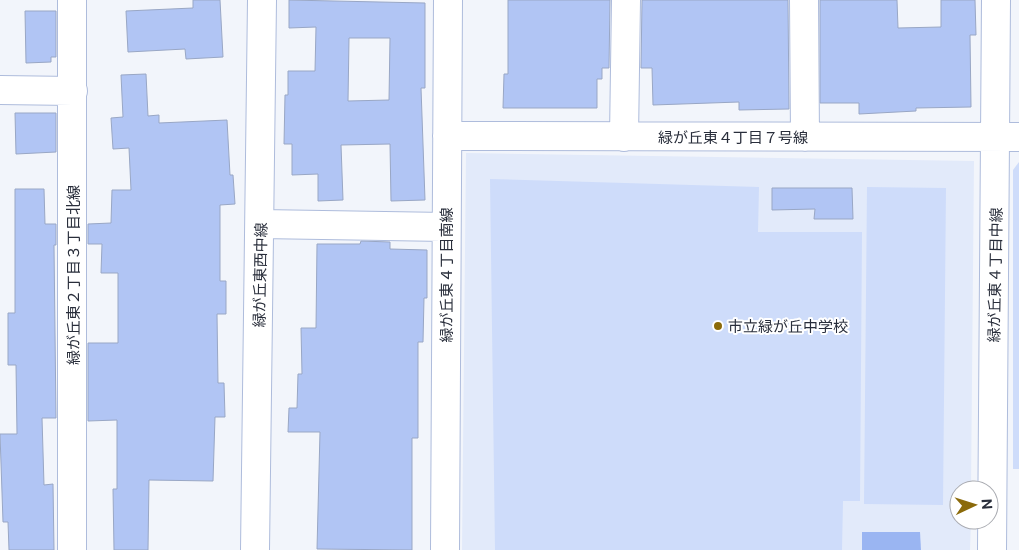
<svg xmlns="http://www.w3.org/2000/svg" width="1019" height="550" viewBox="0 0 1019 550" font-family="'Public Sans','Noto Sans JP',sans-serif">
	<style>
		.built { fill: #e2eafa }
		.green { fill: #cedcfa }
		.water { fill: #9ab5f2 }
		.building { fill: #b1c5f4; stroke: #99a7c5; fill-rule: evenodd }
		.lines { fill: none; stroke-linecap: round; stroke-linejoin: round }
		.minor-casing { stroke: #aebcdc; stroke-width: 30 }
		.minor { stroke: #fff; stroke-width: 28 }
		.poi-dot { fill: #8b6a0a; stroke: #fff; stroke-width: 2 }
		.labels { text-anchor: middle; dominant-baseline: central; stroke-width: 4; stroke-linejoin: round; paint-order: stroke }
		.street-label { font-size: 15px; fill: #292e3b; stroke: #fff }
		.poi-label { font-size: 15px; fill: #292e3b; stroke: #fff; text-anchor: start }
	</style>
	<rect width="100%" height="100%" fill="#f2f5fb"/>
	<!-- built -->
	<path class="built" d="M 466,153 L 974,161 L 971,490 L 959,490 L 959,520 L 971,520 L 970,550 L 462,550 Z"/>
	<!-- green -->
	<path class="green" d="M 1019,162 L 1019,469 L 1013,469 L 1013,170 Z
		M 490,179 L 759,187 L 758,232 L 862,232 L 860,501 L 843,501 L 842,550 L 495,550 Z
		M 867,187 L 946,188 L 943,505 L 864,504 Z"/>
	<!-- water -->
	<path class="water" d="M 862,532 L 920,532 L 921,550 L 862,550 Z"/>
	<!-- building -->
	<path class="building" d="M 193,0 L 220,0 L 223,57 L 186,59 L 185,49 L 128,52 L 126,11 L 193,8 Z
		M 289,0 L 425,3 L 425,88 L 421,88 L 425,200 L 391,201 L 390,144 L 341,145 L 343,200 L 318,201 L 318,174 L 292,175 L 292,144 L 284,144 L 285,95 L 288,95 L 288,71 L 315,71 L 316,27 L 289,28 ZM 349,38 L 390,38 L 389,100 L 348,101 Z
		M 508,0 L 610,0 L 609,68 L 602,68 L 602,79 L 597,79 L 597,108 L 503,108 L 504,74 L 508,74 Z
		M 642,0 L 788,0 L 789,109 L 739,110 L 739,102 L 653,105 L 652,68 L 641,68 Z
		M 820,0 L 897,0 L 898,28 L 941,27 L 941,0 L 975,0 L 976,35 L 970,35 L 971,107 L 916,108 L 916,111 L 859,114 L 859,103 L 820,103 Z
		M 25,11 L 56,11 L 56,57 L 51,57 L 51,62 L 26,63 Z
		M 146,74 L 148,116 L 159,115 L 159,123 L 227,120 L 230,175 L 233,175 L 235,204 L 220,205 L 220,281 L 226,281 L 226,314 L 217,314 L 218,383 L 224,383 L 225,417 L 215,417 L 213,481 L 149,480 L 148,550 L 114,550 L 113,489 L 117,489 L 117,420 L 88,421 L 88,343 L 118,343 L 118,273 L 101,273 L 102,244 L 88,244 L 88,224 L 111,223 L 112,190 L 131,190 L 129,148 L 113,149 L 111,118 L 123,117 L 121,75 Z
		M 15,113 L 56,113 L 56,152 L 16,154 Z
		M 772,188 L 852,188 L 853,219 L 814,219 L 815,209 L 772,210 Z
		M 15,189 L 44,189 L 45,224 L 56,224 L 56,245 L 54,245 L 56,418 L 42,418 L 44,485 L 53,484 L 54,550 L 9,550 L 8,522 L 3,522 L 0,434 L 17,434 L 16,365 L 8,365 L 8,313 L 15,313 Z
		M 361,241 L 390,242 L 390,249 L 427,250 L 427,298 L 424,298 L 423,342 L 418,342 L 418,438 L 412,438 L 412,550 L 317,549 L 320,432 L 288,432 L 289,408 L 297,408 L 298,374 L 302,374 L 301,328 L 316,328 L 317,244 L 360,244 Z"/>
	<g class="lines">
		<defs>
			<path id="minor" d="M 804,0 L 805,137
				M 0,90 L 73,91
				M 447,136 L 1019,137
				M 624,137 L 626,0
				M 261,224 L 446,227
				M 72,550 L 72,0
				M 255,550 L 262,0
				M 445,550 L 448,0
				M 992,550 L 996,0"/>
		</defs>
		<!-- minor casing -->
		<use href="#minor" class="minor-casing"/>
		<!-- minor -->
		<use href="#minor" class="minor"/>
	</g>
	<!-- markers -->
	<circle class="poi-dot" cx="718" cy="326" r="5"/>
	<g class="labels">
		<!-- street labels -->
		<g class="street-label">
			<text x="733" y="137">緑が丘東４丁目７号線</text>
			<text transform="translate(73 275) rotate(-90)">緑が丘東２丁目３丁目北線</text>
			<text transform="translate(260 275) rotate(-89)">緑が丘東西中線</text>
			<text transform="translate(446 275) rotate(-90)">緑が丘東４丁目南線</text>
			<text transform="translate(995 275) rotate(-89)">緑が丘東４丁目中線</text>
		</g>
		<!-- poi labels -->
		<g class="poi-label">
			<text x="728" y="326">市立緑が丘中学校</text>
		</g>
	</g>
	<!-- north arrow -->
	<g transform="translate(974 505) rotate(86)"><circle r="24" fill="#ffffff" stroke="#a9abb1"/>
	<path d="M0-4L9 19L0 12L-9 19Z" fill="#8b6a0a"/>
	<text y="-8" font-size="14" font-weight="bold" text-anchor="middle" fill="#292e3b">N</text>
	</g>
</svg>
